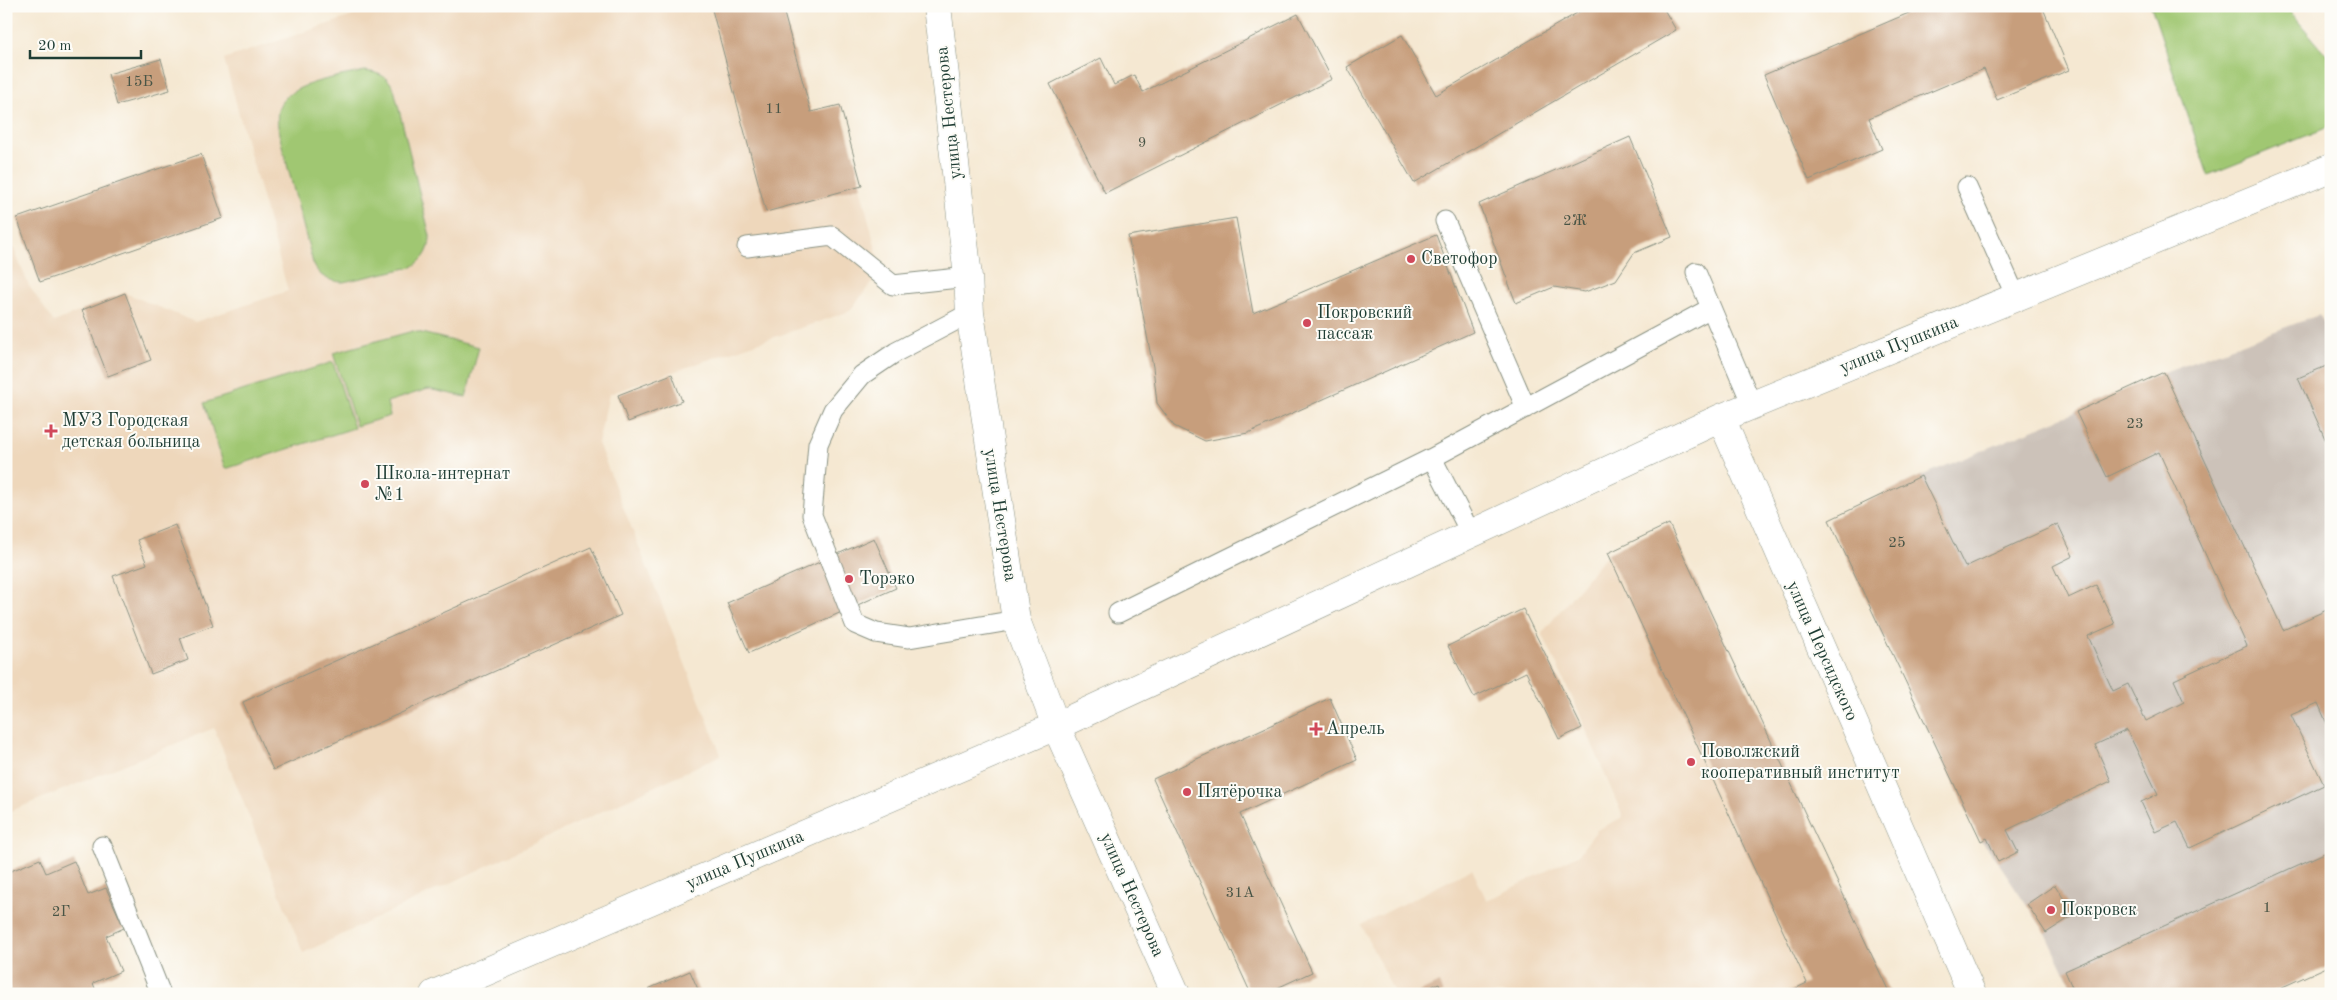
<svg xmlns="http://www.w3.org/2000/svg" width="2337" height="1000" viewBox="0 0 2337 1000" font-family="'Old Standard TT',serif">
	<style>
		.built { fill: #eed7bb; fill-rule: evenodd }
		.industrial { fill: #ccc2b9 }
		.green { fill: #a0c772; stroke: #608253 }
		.building { fill: #c79e7b }
		.lines { fill: none; stroke-linecap: round; stroke-linejoin: round }
		.service-casing { stroke: #8a9283; stroke-width: 21 }
		.minor-casing { stroke: #8a9283; stroke-width: 29 }
		.secondary-casing { stroke: #8a9283; stroke-width: 29 }
		.service { stroke: #fff; stroke-width: 19 }
		.minor { stroke: #fff; stroke-width: 28 }
		.secondary { stroke: #fff; stroke-width: 28 }
		.poi-dot { fill: #d1495b; stroke: #fdfcf7; stroke-width: 2 }
		.labels { text-anchor: middle; dominant-baseline: central; stroke-width: 4; stroke-linejoin: round; paint-order: stroke }
		.number-label { font-size: 15px; fill: #495546 }
		.street-label { font-size: 18px; fill: #1f3d34; stroke: #fdfcf7 }
		.poi-label { font-size: 18px; fill: #1f3d34; stroke: #fdfcf7; text-anchor: start }
	</style>
	<rect width="100%" height="100%" fill="#fdfcf7"/>
	<filter id="ink" filterUnits="userSpaceOnUse"><feTurbulence type="fractalNoise" baseFrequency=".02" numOctaves="2"/><feDisplacementMap in="SourceGraphic" scale="10" xChannelSelector="R" yChannelSelector="G"/><feConvolveMatrix kernelMatrix="1 2 1 2 8 2 1 2 1" color-interpolation-filters="sRGB"/></filter>
	<filter id="wash" filterUnits="userSpaceOnUse"><feTurbulence type="fractalNoise" baseFrequency=".0096" numOctaves="4" result="noise"/><feDisplacementMap in="SourceGraphic" scale="20" xChannelSelector="R" yChannelSelector="G"/><feGaussianBlur stdDeviation="1.12" result="paint"/><feColorMatrix in="noise" values="0 0 0 0 0 0 0 0 0 0 0 0 0 0 0 0 0 1.4 0 .05"/><feComposite in="paint" operator="in"/></filter>
	<g filter="url(#wash)">
		<rect width="100%" height="100%" fill="#f5e8d2"/>
		<!-- built -->
		<path class="built" d="M 382,6 L 782,6 L 811,112 L 840,105 L 881,270 L 850,311 L 609,394 L 598,443 L 721,755 L 303,953 L 214,728 L 6,813 L 6,230 L 29,286 L 54,322 L 125,293 L 195,322 L 288,291 L 224,59 ZM 175,525 L 213,625 L 180,638 L 188,660 L 152,674 L 113,576 L 147,564 L 138,540 Z
			M 1669,524 L 1890,994 L 1395,994 L 1361,925 L 1472,869 L 1487,901 L 1578,855 L 1597,830 L 1623,817 L 1577,708 L 1542,633 L 1608,553 Z"/>
		<!-- industrial -->
		<path class="industrial" d="M 2319,315 L 2331,332 L 2331,965 L 2075,994 L 2046,933 L 1998,862 L 1981,841 L 1829,520 L 1921,476 L 2076,412 L 2164,372 Z"/>
		<!-- green -->
		<path class="green" d="M 2151,6 L 2285,6 L 2331,60 L 2331,126 L 2208,175 Z
			M 365,71 C 379,73 388,76 394,89 L 430,236 C 430,250 425,259 412,267 L 343,282 C 328,281 319,277 313,263 L 279,134 C 278,125 276,116 279,107 C 289,82 341,77 365,71 Z
			M 413,331 L 479,347 L 466,397 L 428,389 L 387,402 L 390,416 L 356,426 L 333,353 Z
			M 333,362 L 354,428 L 225,469 L 204,403 Z"/>
		<g id="blocks">
			<!-- building -->
			<path class="building" d="M 711,6 L 782,6 L 811,112 L 840,105 L 862,186 L 766,212 Z
				M 1589,6 L 1662,6 L 1676,30 L 1414,183 L 1347,67 L 1402,35 L 1436,95 Z
				M 1925,6 L 2042,6 L 2069,70 L 1997,100 L 1984,69 L 1869,118 L 1882,149 L 1809,180 L 1764,75 Z
				M 1298,14 L 1332,79 L 1105,193 L 1050,84 L 1101,58 L 1114,85 L 1134,75 L 1143,92 Z
				M 161,59 L 170,90 L 117,105 L 108,74 Z
				M 1630,137 L 1672,237 L 1634,253 L 1616,280 L 1585,292 L 1554,287 L 1516,303 L 1479,204 Z
				M 201,154 L 223,218 L 40,282 L 17,218 Z
				M 1236,218 L 1253,313 L 1436,235 L 1473,332 L 1248,433 L 1205,441 L 1174,426 L 1157,403 L 1153,367 L 1128,236 Z
				M 125,293 L 151,360 L 108,376 L 82,310 Z
				M 2331,364 L 2331,452 L 2298,378 Z
				M 2164,372 L 2283,630 L 2331,608 L 2331,733 L 2318,703 L 2291,715 L 2324,785 L 2190,848 L 2177,822 L 2155,832 L 2141,802 L 2158,794 L 2127,730 L 2095,745 L 2111,781 L 2007,830 L 2018,852 L 1998,862 L 1987,838 L 1981,841 L 1829,520 L 1921,476 L 1965,567 L 2058,524 L 2073,556 L 2053,566 L 2068,598 L 2096,585 L 2115,624 L 2088,636 L 2113,691 L 2128,684 L 2146,721 L 2184,702 L 2174,680 L 2247,646 L 2159,452 L 2107,477 L 2076,412 Z
				M 672,374 L 682,401 L 628,422 L 618,395 Z
				M 1669,524 L 1890,994 L 1784,994 L 1807,983 L 1608,553 Z
				M 175,525 L 213,625 L 180,638 L 188,660 L 151,674 L 113,576 L 147,564 L 137,540 Z
				M 874,538 L 896,588 L 749,653 L 727,603 Z
				M 591,547 L 621,615 L 273,770 L 243,702 Z
				M 1523,609 L 1582,728 L 1559,739 L 1526,672 L 1474,697 L 1448,646 Z
				M 1330,698 L 1357,760 L 1240,814 L 1312,972 L 1264,994 L 1251,994 L 1153,779 Z
				M 2331,850 L 2331,965 L 2267,994 L 2075,994 L 2065,971 Z
				M 40,859 L 46,873 L 74,861 L 88,895 L 106,888 L 124,928 L 106,936 L 121,971 L 93,983 L 97,994 L 12,994 L 6,981 L 6,873 Z
				M 2055,885 L 2074,915 L 2046,933 L 2027,904 Z
				M 690,971 L 700,994 L 650,994 L 648,989 Z
				M 1439,983 L 1443,994 L 1416,994 Z"/>
		</g>
	</g>
	<g filter="url(#ink)">
		<use href="#blocks" fill-opacity="0" stroke="#8a9283" stroke-width="1"/>
		<g class="lines">
			<defs>
				<path id="service" d="M 1967,187 L 2016,297
					M 1445,221 L 1526,408
					M 747,247 L 832,236 L 893,285 L 968,277
					M 1696,272 L 1752,405
					M 970,313 L 896,352 L 862,375 L 833,410 L 818,444 L 812,515 L 855,624 L 876,633 L 909,638 L 1016,620
					M 1432,458 L 1711,308
					M 1118,613 L 1432,458 L 1471,534
					M 102,846 L 161,994"/>
				<path id="minor" d="M 1721,418 L 1972,994
					M 434,994 L 1056,726 L 1721,418 L 2331,168"/>
				<path id="secondary" d="M 937,6 L 968,277 L 970,313 L 1016,620 L 1056,726 L 1176,994"/>
			</defs>
			<!-- service casing -->
			<use href="#service" class="service-casing"/>
			<!-- minor casing -->
			<use href="#minor" class="minor-casing"/>
			<!-- secondary casing -->
			<use href="#secondary" class="secondary-casing"/>
			<!-- service -->
			<use href="#service" class="service"/>
			<!-- minor -->
			<use href="#minor" class="minor"/>
			<!-- secondary -->
			<use href="#secondary" class="secondary"/>
		</g>
	</g>
	<!-- markers -->
	<g class="poi-dot">
		<circle cx="1411" cy="259" r="5"/>
		<circle cx="1307" cy="323" r="5"/>
		<path d="M48.5 423.5h5v5h5v5h-5v5h-5v-5h-5v-5h5z"/>
		<circle cx="365" cy="484" r="5"/>
		<circle cx="849" cy="579" r="5"/>
		<path d="M1313.5 721.5h5v5h5v5h-5v5h-5v-5h-5v-5h5z"/>
		<circle cx="1691" cy="762" r="5"/>
		<circle cx="1187" cy="792" r="5"/>
		<circle cx="2051" cy="910" r="5"/>
	</g>
	<g class="labels">
		<!-- number labels -->
		<g class="number-label">
			<text x="139" y="82">15Б</text>
			<text x="774" y="109">11</text>
			<text x="1142" y="143">9</text>
			<text x="1575" y="221">2Ж</text>
			<text x="2135" y="424">23</text>
			<text x="1897" y="543">25</text>
			<text x="1240" y="893">31А</text>
			<text x="2267" y="908">1</text>
			<text x="61" y="912">2Г</text>
		</g>
		<!-- street labels -->
		<g class="street-label">
			<text transform="translate(949 113) rotate(-96)">улица Нестерова</text>
			<text transform="translate(1899 345) rotate(-22)">улица Пушкина</text>
			<text transform="translate(1000 515) rotate(81)">улица Нестерова</text>
			<text transform="translate(1822 651) rotate(66)">улица Персидского</text>
			<text transform="translate(745 860) rotate(-23)">улица Пушкина</text>
			<text transform="translate(1132 895) rotate(66)">улица Нестерова</text>
		</g>
		<!-- poi labels -->
		<g class="poi-label">
			<text x="1421" y="259">Светофор</text>
			<text x="1317" y="313">Покровский<tspan x="1317" dy="21">пассаж</tspan></text>
			<text x="62" y="421">МУЗ Городская<tspan x="62" dy="21">детская больница</tspan></text>
			<text x="375" y="474">Школа-интернат<tspan x="375" dy="21">№1</tspan></text>
			<text x="859" y="579">Торэко</text>
			<text x="1326" y="729">Апрель</text>
			<text x="1701" y="752">Поволжский<tspan x="1701" dy="21">кооперативный институт</tspan></text>
			<text x="1197" y="792">Пятёрочка</text>
			<text x="2061" y="910">Покровск</text>
		</g>
	</g>
	<!-- margin -->
	<rect width="2337" height="1000" fill="none" stroke="#fdfcf7" stroke-width="25"/>
	<!-- scale -->
	<path d="M30 50v8h111v-8" fill="none" stroke="#1f3d34" stroke-width="2.5"/>
	<text x="38" y="50" font-size="15" fill="#1f3d34" stroke="#fdfcf7" stroke-width="4" paint-order="stroke">20 m</text>
</svg>
